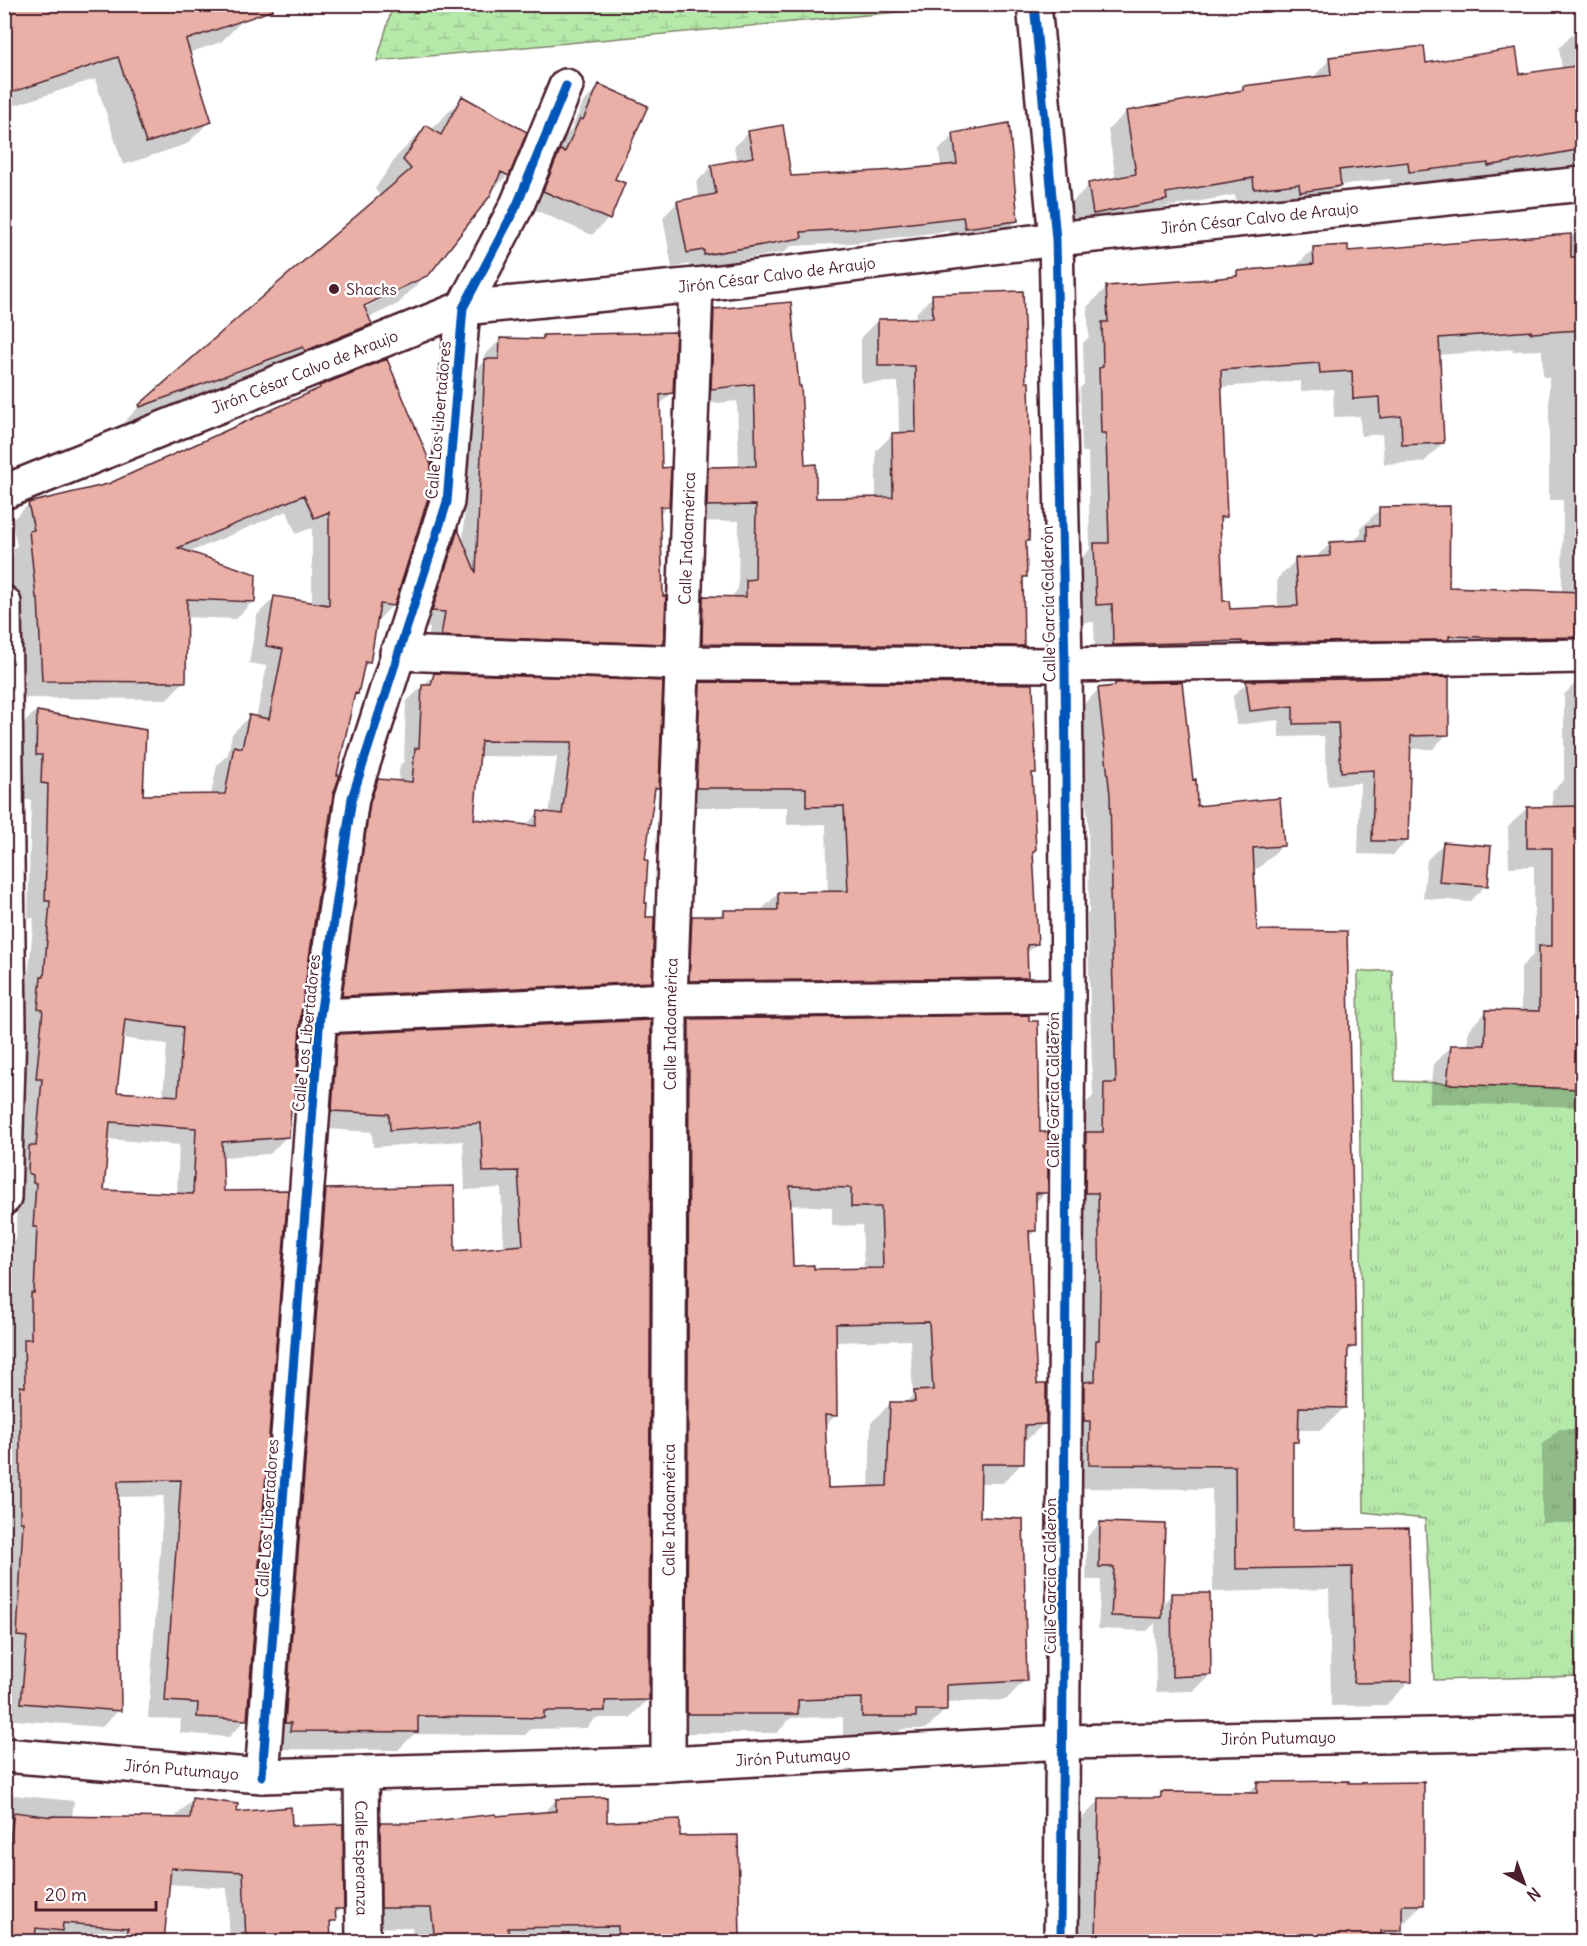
<svg xmlns="http://www.w3.org/2000/svg" width="1587" height="1946" viewBox="0 0 1587 1946" font-family="Delius,sans-serif">
	<style>
		.grass { fill: url(#grass-tufts); stroke: #80846a; stroke-width: 1.5 }
		.wetland { fill: url(#wetland-marsh); stroke: #80846a; stroke-width: 1.5 }
		.shadow { fill: #0003; fill-rule: evenodd }
		.building { fill: #eab0a7; stroke: #4a1f2b; stroke-width: 1.5; fill-rule: evenodd }
		.lines { fill: none; stroke-linecap: round; stroke-linejoin: round }
		.minor-casing { stroke: #4a1f2b; stroke-width: 38 }
		.tertiary-casing { stroke: #4a1f2b; stroke-width: 38 }
		.minor { stroke: #fff; stroke-width: 33 }
		.tertiary { stroke: #fff; stroke-width: 33 }
		.cycleway-casing { stroke: #fff; stroke-width: 13 }
		.cycleway { stroke: #0057b8; stroke-width: 9 }
		.poi-dot { fill: #4a1f2b; stroke: #fff; stroke-width: 2 }
		.labels { text-anchor: middle; dominant-baseline: central; stroke-width: 5; stroke-linejoin: round; paint-order: stroke }
		.street-label { font-size: 16px; fill: #4a1f2b; stroke: #fff }
		.poi-label { font-size: 16px; fill: #4a1f2b; stroke: #fff; text-anchor: start }
	</style>
	<defs>
		<pattern id="grass-tufts" width="24" height="20" patternUnits="userSpaceOnUse" patternTransform="scale(1.5)"><rect width="24" height="20" fill="#b5e9aa"/><path d="M3 7l-1-3M5 7V3M7 7l1-3M15 17l-1-3M17 17v-4M19 17l1-3" fill="none" stroke="#9dc792"/></pattern>
		<pattern id="wetland-marsh" width="20" height="14" patternUnits="userSpaceOnUse" patternTransform="scale(1.5)"><rect width="20" height="14" fill="#b5e9aa"/><path d="M1 5h8M5 5V1M11 12h8M15 12V8" fill="none" stroke="#9dc792"/></pattern>
	</defs>
	<rect width="100%" height="100%" fill="#fff"/>
	<filter id="ink" filterUnits="userSpaceOnUse"><feTurbulence type="fractalNoise" baseFrequency=".0167" numOctaves="2"/><feDisplacementMap in="SourceGraphic" scale="12" xChannelSelector="R" yChannelSelector="G"/><feConvolveMatrix kernelMatrix="1 2 1 2 8 2 1 2 1" color-interpolation-filters="sRGB"/></filter>
	<g filter="url(#ink)">
		<!-- grass -->
		<path class="grass" d="M 1392,970 L 1395,1081 L 1582,1089 L 1582,1676 L 1434,1680 L 1425,1519 L 1364,1512 L 1358,972 Z"/>
		<!-- wetland -->
		<path class="wetland" d="M 393,5 L 393,4 L 973,5 L 377,61 Z"/>
		<!-- shadow -->
		<path class="shadow" d="M 4,4 L 244,19 L 221,42 L 188,53 L 210,121 L 187,144 L 123,165 L 95,79 L 4,109 Z
			M 1582,29 L 1582,164 L 1470,183 L 1391,190 L 1390,179 L 1340,185 L 1321,204 L 1237,207 L 1235,195 L 1156,209 L 1147,218 L 1075,231 L 1071,203 L 1089,185 L 1116,180 L 1108,130 L 1126,112 L 1238,92 L 1243,87 L 1312,79 L 1330,59 L 1424,65 L 1519,75 L 1562,69 L 1559,48 L 1577,30 Z
			M 600,86 L 613,179 L 608,219 L 592,235 L 528,207 L 544,168 L 555,157 L 564,137 L 571,130 L 583,103 Z
			M 462,98 L 508,175 L 490,192 L 427,274 L 398,304 L 368,318 L 370,324 L 341,353 L 111,435 L 140,406 L 381,197 L 375,189 L 397,156 L 426,127 L 431,130 ZM 419,278 L 419,281 L 358,311 L 357,308 Z
			M 749,132 L 790,177 L 941,167 L 939,150 L 954,135 L 1016,221 L 1001,236 L 950,242 L 949,231 L 852,243 L 791,246 L 785,252 L 689,269 L 689,264 L 672,268 L 663,217 L 678,202 L 699,198 L 696,182 L 712,167 L 737,162 L 734,147 Z
			M 1582,235 L 1582,1107 L 1429,1103 L 1433,1065 L 1452,1046 L 1468,1046 L 1468,1030 L 1487,1011 L 1521,1012 L 1521,967 L 1534,954 L 1534,866 L 1509,867 L 1508,827 L 1527,808 L 1553,808 L 1552,791 L 1564,780 L 1564,695 L 1582,676 L 1580,666 L 1095,664 L 1094,622 L 1078,623 L 1076,564 L 1090,549 L 1088,452 L 1082,452 L 1080,388 L 1084,384 L 1083,343 L 1089,337 L 1087,307 L 1106,288 L 1232,279 L 1237,273 L 1295,267 L 1314,248 L 1346,252 ZM 1513,349 L 1513,351 L 1542,350 L 1543,377 L 1549,377 L 1549,500 L 1563,500 L 1562,593 L 1448,588 L 1380,509 L 1361,528 L 1361,534 L 1353,542 L 1331,543 L 1315,558 L 1296,560 L 1277,579 L 1278,609 L 1229,611 L 1222,603 L 1219,522 L 1225,516 L 1220,387 L 1301,381 L 1301,391 L 1333,389 L 1334,417 L 1360,416 L 1361,436 L 1382,434 L 1384,464 L 1424,462 L 1443,443 L 1438,355 Z
			M 933,296 L 1028,540 L 1025,543 L 1025,577 L 1022,580 L 1023,645 L 1006,662 L 685,661 L 687,615 L 704,598 L 730,598 L 738,589 L 739,521 L 690,522 L 692,485 L 709,468 L 739,468 L 737,401 L 695,405 L 697,328 L 715,311 L 804,466 L 815,499 L 876,498 L 876,451 L 893,434 L 899,434 L 898,382 L 861,383 L 861,337 L 878,320 L 916,320 L 916,313 Z
			M 544,336 L 672,393 L 658,406 L 660,469 L 668,506 L 659,515 L 663,643 L 647,659 L 426,651 L 430,628 L 417,626 L 443,547 L 457,532 L 463,545 L 470,376 L 485,361 L 485,355 L 501,339 L 540,340 Z
			M 320,387 L 393,605 L 376,622 L 369,662 L 362,669 L 357,693 L 353,697 L 332,795 L 300,1013 L 293,1108 L 289,1112 L 287,1136 L 270,1154 L 221,1157 L 246,1719 L 229,1737 L 180,1733 L 181,1719 L 148,1718 L 164,1496 L 117,1497 L 119,1710 L 102,1727 L 4,1719 L 7,1691 L 4,1691 L 4,1381 L 10,1245 L 16,1238 L 17,1192 L 25,1096 L 16,1095 L 34,918 L 28,918 L 31,800 L 24,800 L 24,798 L 15,798 L 18,729 L 35,712 L 144,732 L 142,796 L 211,795 L 217,765 L 228,754 L 232,734 L 249,717 L 256,718 L 267,666 L 249,663 L 257,615 L 274,598 L 312,603 L 312,528 L 296,534 L 287,511 L 188,553 L 253,601 L 236,619 L 185,617 L 184,681 L 167,699 L 19,698 L 4,615 L 4,555 L 13,555 L 13,550 L 17,545 L 11,521 L 29,504 L 108,485 L 316,391 ZM 121,1038 L 167,1044 L 163,1097 L 115,1093 ZM 107,1139 L 179,1145 L 177,1195 L 103,1192 Z
			M 434,675 L 661,682 L 657,787 L 653,792 L 643,861 L 643,905 L 650,981 L 635,997 L 327,1011 L 363,796 L 378,780 L 398,782 L 400,765 L 404,761 L 406,702 ZM 478,756 L 557,757 L 549,814 L 538,813 L 525,826 L 473,820 Z
			M 1247,682 L 1447,734 L 1433,749 L 1409,749 L 1407,841 L 1393,855 L 1358,854 L 1360,783 L 1328,786 L 1324,736 L 1279,737 L 1279,720 L 1236,725 L 1233,696 Z
			M 701,683 L 1034,772 L 1031,776 L 1035,850 L 1032,853 L 1037,944 L 1026,954 L 1027,977 L 1007,997 L 671,1000 L 673,937 L 692,918 L 718,917 L 724,911 L 760,911 L 779,893 L 828,893 L 826,824 L 787,825 L 787,807 L 678,807 L 681,703 Z
			M 1115,684 L 1195,807 L 1283,845 L 1259,868 L 1253,869 L 1255,932 L 1354,1346 L 1346,1354 L 1345,1407 L 1321,1430 L 1297,1430 L 1296,1441 L 1291,1446 L 1292,1532 L 1408,1529 L 1410,1681 L 1386,1705 L 1331,1706 L 1329,1589 L 1213,1592 L 1212,1489 L 1066,1488 L 1081,1108 L 1093,1096 L 1087,915 L 1089,912 L 1088,819 L 1075,713 L 1099,689 L 1112,688 Z
			M 1443,844 L 1486,885 L 1470,902 L 1423,898 L 1427,860 Z
			M 689,1020 L 1038,1134 L 1046,1192 L 1034,1204 L 1035,1231 L 1028,1238 L 1036,1386 L 1045,1423 L 1023,1443 L 1022,1463 L 1003,1483 L 979,1483 L 979,1519 L 1025,1680 L 1006,1700 L 946,1703 L 946,1709 L 926,1729 L 902,1729 L 895,1735 L 843,1736 L 843,1717 L 791,1718 L 777,1733 L 668,1733 L 670,1040 ZM 789,1205 L 832,1207 L 832,1226 L 862,1225 L 864,1270 L 812,1271 L 792,1267 ZM 910,1340 L 913,1395 L 904,1404 L 891,1403 L 871,1423 L 869,1488 L 826,1490 L 824,1427 L 836,1415 L 835,1342 Z
			M 650,1021 L 648,1699 L 630,1718 L 596,1718 L 586,1728 L 531,1729 L 525,1735 L 414,1734 L 398,1750 L 273,1749 L 308,1208 L 326,1190 L 453,1253 L 504,1248 L 501,1188 L 465,1190 L 463,1141 L 373,1147 L 372,1132 L 314,1128 L 320,1054 L 338,1035 Z
			M 1559,1429 L 1582,1429 L 1582,1516 L 1575,1523 L 1542,1523 L 1542,1445 Z
			M 1101,1523 L 1161,1606 L 1171,1595 L 1210,1675 L 1194,1691 L 1156,1692 L 1155,1623 L 1147,1631 L 1098,1629 L 1101,1580 L 1086,1580 L 1087,1537 Z
			M 1257,1784 L 1423,1904 L 1402,1925 L 1400,1930 L 1389,1942 L 1076,1942 L 1079,1821 L 1100,1800 L 1155,1800 L 1161,1794 L 1247,1794 Z
			M 4,1794 L 74,1801 L 72,1817 L 176,1819 L 176,1816 L 192,1800 L 290,1827 L 342,1908 L 334,1916 L 334,1920 L 328,1926 L 329,1942 L 230,1942 L 227,1888 L 168,1884 L 163,1942 L 4,1942 Z
			M 556,1800 L 606,1823 L 679,1838 L 736,1837 L 738,1942 L 413,1942 L 412,1927 L 362,1928 L 361,1844 L 381,1824 L 414,1824 L 543,1814 Z
			M 993,1939 L 993,1942 L 876,1942 L 876,1941 Z"/>
		<!-- building -->
		<path class="building" d="M 4,4 L 272,4 L 273,10 L 186,40 L 212,122 L 146,143 L 118,57 L 4,95 Z
			M 1424,46 L 1426,63 L 1516,48 L 1520,74 L 1582,65 L 1582,149 L 1488,166 L 1488,163 L 1409,172 L 1408,162 L 1339,170 L 1341,186 L 1300,192 L 1299,184 L 1254,189 L 1253,178 L 1166,193 L 1167,200 L 1093,214 L 1088,183 L 1136,174 L 1126,111 L 1243,90 L 1243,86 L 1331,75 L 1329,57 Z
			M 599,84 L 648,106 L 615,179 L 625,183 L 610,220 L 543,191 L 560,150 L 565,152 L 580,118 L 583,120 Z
			M 462,96 L 527,132 L 509,176 L 501,172 L 490,196 L 429,275 L 364,306 L 372,324 L 305,351 L 303,347 L 140,407 L 139,405 L 250,307 L 411,169 L 403,160 L 426,125 L 441,135 Z
			M 1009,123 L 1018,221 L 965,228 L 963,217 L 868,228 L 801,232 L 802,238 L 704,255 L 704,250 L 687,253 L 677,201 L 716,194 L 711,165 L 753,157 L 748,131 L 783,125 L 791,176 L 896,170 L 957,164 L 953,133 Z
			M 1571,234 L 1571,257 L 1582,257 L 1582,330 L 1531,333 L 1531,331 L 1439,338 L 1444,443 L 1402,445 L 1401,416 L 1380,418 L 1379,397 L 1353,399 L 1352,371 L 1320,373 L 1319,363 L 1221,370 L 1227,517 L 1220,517 L 1223,601 L 1229,601 L 1230,609 L 1298,606 L 1295,558 L 1330,556 L 1330,542 L 1367,540 L 1367,526 L 1379,526 L 1379,507 L 1450,506 L 1449,587 L 1582,592 L 1582,637 L 1510,638 L 1449,636 L 1449,640 L 1242,643 L 1242,641 L 1113,645 L 1112,604 L 1096,605 L 1094,543 L 1109,543 L 1106,433 L 1101,433 L 1099,368 L 1103,367 L 1102,322 L 1108,322 L 1106,286 L 1211,279 L 1237,276 L 1237,271 L 1314,264 L 1313,247 L 1348,245 L 1348,251 Z
			M 1023,291 L 1026,382 L 1029,382 L 1031,472 L 1029,541 L 1026,541 L 1027,577 L 1023,577 L 1024,646 L 702,644 L 703,596 L 746,597 L 746,580 L 755,579 L 756,505 L 707,506 L 708,467 L 756,466 L 754,384 L 711,389 L 714,309 L 791,302 L 799,386 L 801,386 L 805,465 L 816,464 L 816,498 L 893,497 L 892,433 L 916,432 L 915,366 L 878,366 L 878,319 L 933,318 L 932,294 Z
			M 676,332 L 673,393 L 660,395 L 662,468 L 671,467 L 669,507 L 660,507 L 663,596 L 666,596 L 664,644 L 441,636 L 445,612 L 432,611 L 458,529 L 476,573 L 485,359 L 499,359 L 500,338 L 543,339 L 543,335 Z
			M 387,359 L 431,465 L 428,498 L 394,606 L 380,604 L 370,663 L 365,662 L 358,694 L 355,693 L 337,775 L 340,775 L 333,795 L 301,1013 L 294,1109 L 291,1109 L 289,1137 L 222,1142 L 224,1191 L 288,1190 L 247,1720 L 197,1717 L 198,1703 L 165,1701 L 181,1480 L 118,1481 L 121,1711 L 21,1703 L 27,1637 L 17,1636 L 23,1522 L 20,1522 L 20,1386 L 25,1387 L 24,1339 L 31,1339 L 31,1293 L 34,1293 L 37,1227 L 33,1227 L 36,1183 L 33,1183 L 33,1175 L 28,1173 L 29,1146 L 36,1146 L 42,1079 L 36,1079 L 43,1010 L 38,1009 L 41,977 L 44,977 L 50,901 L 45,901 L 48,784 L 41,783 L 42,755 L 36,755 L 37,711 L 146,730 L 143,795 L 225,794 L 234,746 L 242,748 L 249,715 L 269,719 L 283,649 L 266,646 L 274,596 L 329,605 L 329,512 L 314,518 L 304,495 L 178,548 L 256,574 L 255,602 L 187,599 L 186,682 L 42,681 L 38,598 L 36,598 L 29,531 L 34,530 L 28,503 L 108,484 L 320,388 L 319,386 ZM 125,1019 L 183,1027 L 178,1096 L 117,1092 ZM 110,1122 L 196,1128 L 193,1194 L 104,1190 Z
			M 434,673 L 663,681 L 659,788 L 655,788 L 645,860 L 648,860 L 645,903 L 647,903 L 646,917 L 654,917 L 652,982 L 342,996 L 370,802 L 378,779 L 412,782 L 415,748 L 419,748 L 422,685 L 431,685 ZM 481,741 L 572,742 L 562,814 L 538,811 L 536,826 L 474,819 Z
			M 1449,677 L 1449,735 L 1411,736 L 1408,841 L 1372,841 L 1374,770 L 1341,772 L 1338,723 L 1293,724 L 1293,706 L 1250,711 L 1246,681 Z
			M 700,682 L 1033,684 L 1036,773 L 1032,773 L 1036,850 L 1033,851 L 1038,944 L 1027,945 L 1028,978 L 689,981 L 692,916 L 724,916 L 724,910 L 778,910 L 778,892 L 848,891 L 844,806 L 806,807 L 806,788 L 696,788 Z
			M 1182,682 L 1193,780 L 1196,779 L 1197,806 L 1280,798 L 1284,846 L 1253,848 L 1257,930 L 1347,931 L 1356,1347 L 1348,1347 L 1346,1408 L 1299,1407 L 1298,1442 L 1293,1442 L 1293,1530 L 1409,1528 L 1412,1682 L 1354,1683 L 1352,1567 L 1236,1569 L 1235,1466 L 1089,1465 L 1090,1421 L 1084,1421 L 1084,1382 L 1095,1381 L 1096,1340 L 1099,1340 L 1100,1287 L 1098,1193 L 1085,1193 L 1086,1132 L 1103,1132 L 1104,1083 L 1116,1083 L 1110,890 L 1112,890 L 1110,795 L 1098,688 L 1115,686 L 1115,683 Z
			M 1582,806 L 1582,1089 L 1447,1084 L 1451,1045 L 1485,1045 L 1486,1010 L 1539,1011 L 1539,946 L 1552,946 L 1552,848 L 1527,848 L 1527,807 Z
			M 1443,842 L 1491,846 L 1488,886 L 1439,882 Z
			M 1029,1015 L 1029,1021 L 1038,1021 L 1040,1132 L 1048,1132 L 1048,1193 L 1036,1193 L 1036,1231 L 1029,1231 L 1037,1384 L 1046,1384 L 1046,1424 L 1025,1425 L 1024,1464 L 981,1464 L 980,1517 L 1023,1519 L 1027,1681 L 947,1685 L 947,1710 L 916,1710 L 916,1717 L 862,1717 L 862,1698 L 798,1700 L 798,1714 L 687,1714 L 689,1019 ZM 790,1186 L 851,1188 L 851,1207 L 881,1207 L 883,1268 L 814,1269 L 814,1265 L 793,1266 ZM 929,1322 L 933,1390 L 914,1391 L 915,1402 L 890,1402 L 887,1486 L 828,1488 L 825,1415 L 837,1416 L 836,1324 Z
			M 651,1020 L 649,1700 L 605,1701 L 605,1711 L 544,1711 L 544,1718 L 418,1716 L 418,1732 L 290,1731 L 291,1723 L 285,1723 L 326,1189 L 454,1186 L 455,1251 L 523,1245 L 518,1171 L 483,1172 L 481,1123 L 390,1130 L 389,1114 L 332,1111 L 337,1034 Z
			M 1100,1522 L 1165,1524 L 1162,1618 L 1111,1616 L 1114,1567 L 1099,1567 Z
			M 1171,1593 L 1210,1593 L 1211,1675 L 1172,1677 Z
			M 1349,1781 L 1349,1783 L 1424,1782 L 1424,1905 L 1402,1905 L 1402,1931 L 1381,1931 L 1381,1941 L 1096,1941 L 1099,1798 L 1161,1798 L 1161,1792 L 1257,1793 L 1257,1782 Z
			M 607,1797 L 607,1822 L 680,1819 L 680,1836 L 738,1835 L 740,1941 L 618,1941 L 618,1926 L 508,1928 L 509,1941 L 435,1941 L 431,1908 L 381,1908 L 380,1823 L 414,1823 L 496,1814 L 496,1816 L 556,1811 L 556,1799 Z
			M 192,1798 L 238,1804 L 237,1812 L 291,1807 L 292,1826 L 343,1824 L 344,1909 L 335,1909 L 336,1921 L 330,1921 L 331,1941 L 246,1941 L 243,1872 L 171,1868 L 164,1941 L 127,1941 L 128,1928 L 63,1923 L 62,1931 L 36,1928 L 35,1941 L 4,1941 L 4,1882 L 14,1812 L 52,1817 L 52,1816 L 190,1818 Z"/>
		<g class="lines">
			<defs>
				<g id="minor">
					<path d="M 1034,4 L 1056,239 L 1065,665 L 1068,996 L 1061,1942"/>
					<path id="s1" d="M 4,492 L 463,308 L 696,285 L 1056,239 L 1582,184"/>
					<path d="M 4,603 L 9,1028 L 4,1198"/>
					<path d="M 397,653 L 683,663 L 1065,665 L 1582,656"/>
					<path d="M 320,1016 L 670,1000 L 1068,996"/>
					<path id="s2" d="M 668,1764 L 670,1000 L 696,285"/>
					<path id="s3" d="M 361,1774 L 363,1942"/>
					<path d="M 262,1776 L 320,1016 L 352,798 L 447,502 L 463,308 L 517,205 L 566,86"/>
				</g>
				<g id="tertiary">
					<path id="s4" d="M 4,1755 L 262,1776 L 668,1764 L 1064,1742 L 1582,1732"/>
				</g>
			</defs>
			<!-- minor casing -->
			<use href="#minor" class="minor-casing"/>
			<!-- tertiary casing -->
			<use href="#tertiary" class="tertiary-casing"/>
			<!-- minor -->
			<use href="#minor" class="minor"/>
			<!-- tertiary -->
			<use href="#tertiary" class="tertiary"/>
			<defs>
				<path id="cycleway" d="M 1034,4 L 1056,239 L 1065,665 L 1068,996 L 1061,1942
					M 262,1776 L 320,1016 L 352,798 L 447,502 L 463,308 L 517,205 L 566,86"/>
			</defs>
			<!-- cycleway casing -->
			<use href="#cycleway" class="cycleway-casing"/>
			<!-- cycleway -->
			<use href="#cycleway" class="cycleway"/>
		</g>
	</g>
	<!-- markers -->
	<circle class="poi-dot" cx="334" cy="289" r="6"/>
	<g class="labels">
		<!-- street labels -->
		<g class="street-label">
			<text stroke="none"><textPath href="#s1" startOffset="1296">Jirón César Calvo de Araujo</textPath></text>
			<text stroke="none"><textPath href="#s1" startOffset="810">Jirón César Calvo de Araujo</textPath></text>
			<text stroke="none"><textPath href="#s1" startOffset="324">Jirón César Calvo de Araujo</textPath></text>
			<text transform="translate(438 420) rotate(-85)">Calle Los Libertadores</text>
			<text stroke="none"><textPath href="#s2" startOffset="1226">Calle Indoamérica</textPath></text>
			<text transform="translate(1048 604) rotate(-91)">Calle García Calderón</text>
			<text stroke="none"><textPath href="#s2" startOffset="740">Calle Indoamérica</textPath></text>
			<text transform="translate(306 1033) rotate(-84)">Calle Los Libertadores</text>
			<text transform="translate(1053 1090) rotate(-90)">Calle García Calderón</text>
			<text stroke="none"><textPath href="#s2" startOffset="254">Calle Indoamérica</textPath></text>
			<text transform="translate(267 1518) rotate(-86)">Calle Los Libertadores</text>
			<text transform="translate(1050 1576) rotate(-90)">Calle García Calderón</text>
			<text stroke="none"><textPath href="#s4" startOffset="1276">Jirón Putumayo</textPath></text>
			<text stroke="none"><textPath href="#s4" startOffset="790">Jirón Putumayo</textPath></text>
			<text stroke="none"><textPath href="#s4" startOffset="178">Jirón Putumayo</textPath></text>
			<text stroke="none"><textPath href="#s3" startOffset="84">Calle Esperanza</textPath></text>
		</g>
		<!-- poi labels -->
		<g class="poi-label">
			<text x="346" y="289">Shacks</text>
		</g>
	</g>
	<!-- margin -->
	<rect width="1587" height="1946" fill="none" stroke="#fff" stroke-width="24"/>
	<rect x="12" y="12" width="1563" height="1922" fill="none" stroke="#4a1f2b" stroke-width="2" filter="url(#ink)"/>
	<!-- north arrow -->
	<g transform="translate(1524 1883) rotate(139)" stroke="#ffffff" stroke-width="4.5" paint-order="stroke">
	<path d="M0-4.5L10 22L0 15L-10 22Z" fill="#4a1f2b"/>
	<text y="-9" font-size="16" font-weight="bold" text-anchor="middle" fill="#4a1f2b">N</text>
	</g>
	<!-- scale -->
	<path d="M36 1901v9h120v-9" fill="none" stroke="#4a1f2b" stroke-width="3"/>
	<text x="45" y="1901" font-size="18" fill="#4a1f2b" stroke="#ffffff" stroke-width="4.5" paint-order="stroke">20 m</text>
</svg>
